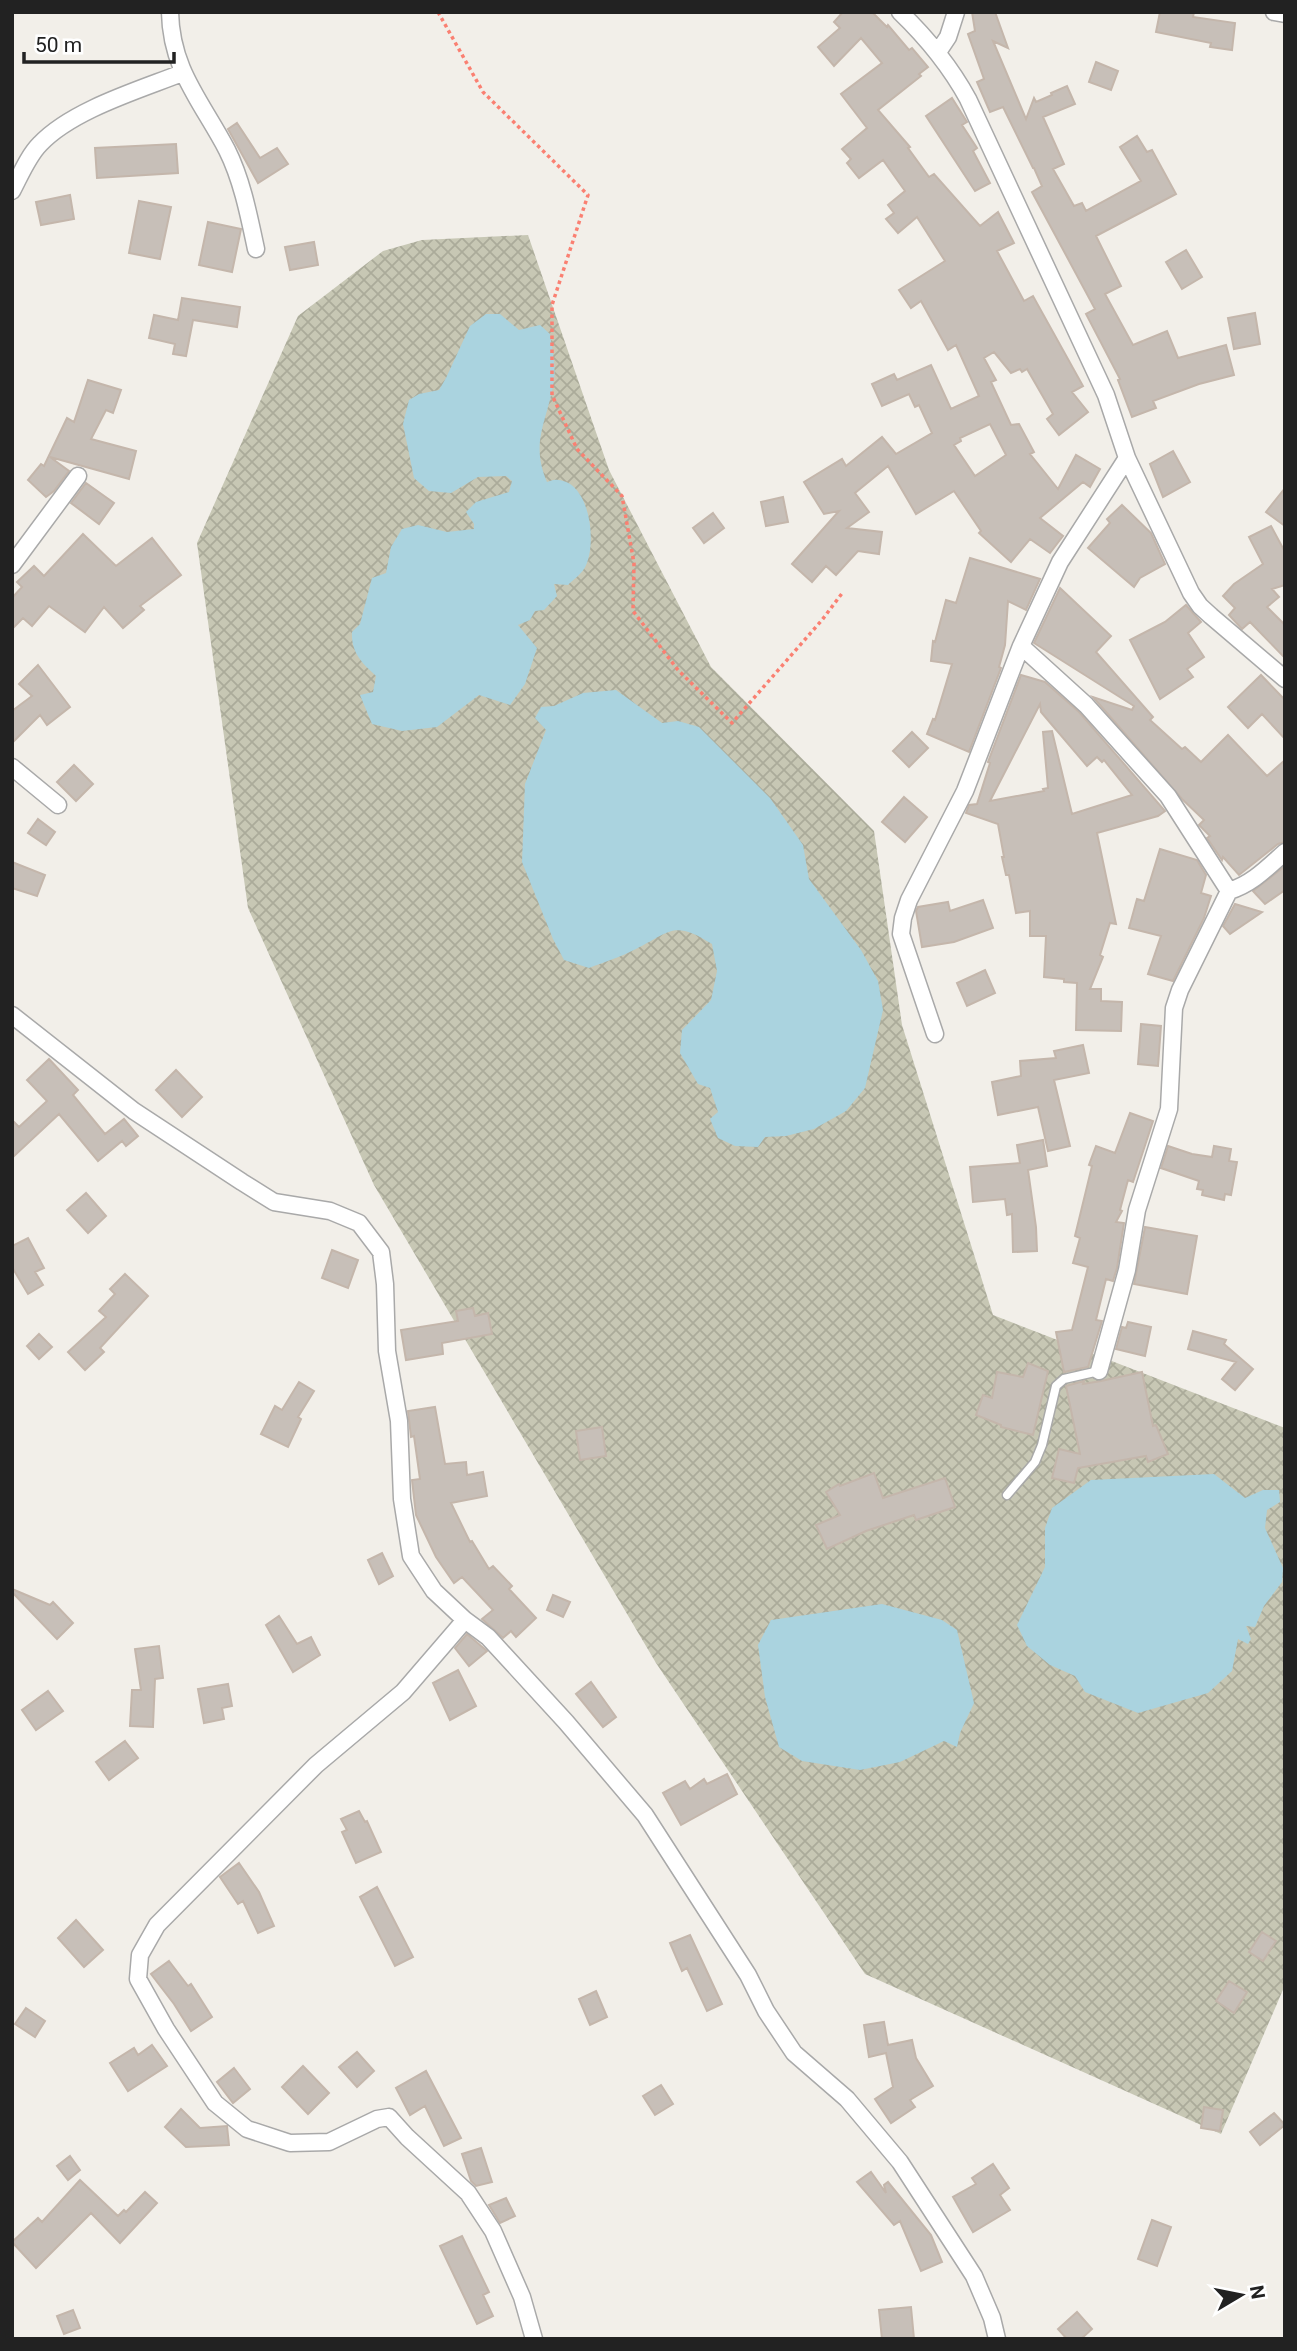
<svg xmlns="http://www.w3.org/2000/svg" width="1297" height="2351" viewBox="0 0 1297 2351" font-family="Roboto,sans-serif">
	<style>
		.construction { fill: url(#construction-cross-hatch) }
		.water { fill: #aad3df }
		.building { fill: #c7bfb8; stroke: #c4b6ab; stroke-width: 2; fill-rule: evenodd }
		.lines { fill: none; stroke-linecap: round; stroke-linejoin: round }
		.service-casing { stroke: #a9a9a9; stroke-width: 11 }
		.minor-casing { stroke: #a9a9a9; stroke-width: 19 }
		.path { stroke: #fa8072; stroke-width: 3.5; stroke-dasharray: 3.5 3.5; stroke-linecap: butt }
		.service { stroke: #fff; stroke-width: 8 }
		.minor { stroke: #fff; stroke-width: 16 }
	</style>
	<defs>
		<pattern id="construction-cross-hatch" width="8" height="8" patternUnits="userSpaceOnUse" patternTransform="scale(1.75)"><rect width="8" height="8" fill="#c7c7b4"/><path d="M0 0l8 8M0 8l8-8" fill="none" stroke="#abab9a"/></pattern>
	</defs>
	<rect width="100%" height="100%" fill="#f2efe9"/>
	<!-- construction -->
	<path class="construction" d="M 528,235 L 609,470 L 711,667 L 874,831 L 902,1025 L 993,1315 L 1285,1428 L 1285,1985 L 1221,2134 L 865,1974 L 656,1663 L 374,1185 L 248,908 L 197,543 L 298,316 L 383,251 L 422,240 Z"/>
	<!-- water -->
	<path class="water" d="M 486,314 L 500,314 L 519,330 L 540,325 L 550,334 C 552,349 556,365 554,379 C 549,419 529,441 547,482 C 551,481 554,479 558,480 C 591,482 598,547 584,569 C 580,575 573,580 568,585 L 554,584 L 557,596 L 544,610 L 535,611 L 530,620 L 518,625 L 537,648 L 525,684 L 510,705 L 479,695 L 437,727 L 402,731 L 372,724 L 360,695 L 373,692 L 376,676 C 362,663 351,653 352,632 L 360,624 L 372,578 L 386,573 L 391,547 L 402,529 L 418,525 L 447,532 L 474,529 L 474,524 L 466,512 L 476,502 L 509,492 L 512,481 L 506,476 L 478,477 L 451,493 L 429,491 L 414,478 L 403,424 L 409,400 L 419,394 L 439,390 L 446,378 L 470,326 Z
		M 616,690 L 662,723 L 678,721 L 699,727 L 770,798 L 803,845 L 809,879 L 861,950 L 878,981 L 883,1010 L 865,1088 L 846,1111 L 814,1129 L 786,1136 L 765,1137 L 758,1147 L 735,1146 L 718,1138 L 710,1119 L 718,1112 L 710,1088 L 698,1084 L 680,1053 L 682,1030 L 711,1000 L 717,971 L 712,944 C 674,920 671,931 636,949 C 621,957 604,962 589,968 L 564,960 L 553,939 L 522,862 L 525,784 L 546,730 L 535,718 L 541,707 L 554,706 L 583,693 Z
		M 1214,1474 L 1245,1498 L 1263,1490 L 1279,1490 L 1280,1502 L 1267,1510 L 1265,1528 L 1283,1568 L 1282,1582 L 1264,1606 L 1255,1627 L 1246,1626 L 1251,1639 L 1248,1644 L 1238,1639 L 1232,1671 L 1208,1693 L 1138,1713 L 1085,1692 L 1075,1676 L 1050,1665 L 1027,1646 L 1017,1625 L 1045,1567 L 1045,1528 L 1052,1508 L 1091,1480 Z
		M 882,1604 L 942,1620 L 957,1630 L 974,1703 L 960,1733 L 957,1747 L 944,1741 L 900,1762 L 860,1770 L 802,1761 L 779,1747 L 765,1697 L 758,1645 L 771,1620 Z"/>
	<!-- building -->
	<path class="building" d="M 843,12 L 872,12 L 887,27 L 888,25 L 909,50 L 912,48 L 928,67 L 919,74 L 921,76 L 878,110 L 910,147 L 908,148 L 929,177 L 934,174 L 980,226 L 998,212 L 1014,243 L 997,251 L 1024,301 L 1033,296 L 1083,386 L 1072,392 L 1088,412 L 1059,435 L 1047,419 L 1053,414 L 1027,369 L 1022,372 L 1020,369 L 1011,373 L 994,352 L 984,358 L 996,380 L 991,382 L 1011,425 L 1019,424 L 1034,452 L 1030,454 L 1058,489 L 1076,455 L 1100,469 L 1090,487 L 1083,482 L 1040,518 L 1063,536 L 1050,553 L 1030,539 L 1011,562 L 979,533 L 981,531 L 954,491 L 916,514 L 888,466 L 855,493 L 869,512 L 847,528 L 882,532 L 879,554 L 858,551 L 836,575 L 826,566 L 812,582 L 792,564 L 839,511 L 824,514 L 804,482 L 842,459 L 846,466 L 882,437 L 896,454 L 932,433 L 919,405 L 915,407 L 909,394 L 882,406 L 872,384 L 894,374 L 897,380 L 931,365 L 951,409 L 979,396 L 956,345 L 948,350 L 921,301 L 911,308 L 899,290 L 945,261 L 917,217 L 898,233 L 886,219 L 894,213 L 888,205 L 905,191 L 883,160 L 859,178 L 847,163 L 851,159 L 842,149 L 867,128 L 841,94 L 882,63 L 861,38 L 834,66 L 818,47 L 840,28 L 834,22 ZM 990,424 L 1006,455 L 975,476 L 954,445 L 961,441 L 960,438 Z
		M 972,12 L 995,12 L 1008,48 L 993,41 L 1026,119 L 1034,98 L 1036,102 L 1052,95 L 1051,93 L 1067,86 L 1075,104 L 1043,117 L 1064,164 L 1053,169 L 1074,206 L 1082,203 L 1086,211 L 1141,181 L 1120,147 L 1137,136 L 1147,152 L 1152,150 L 1176,194 L 1096,236 L 1121,286 L 1105,294 L 1133,345 L 1167,331 L 1178,358 L 1226,345 L 1234,375 L 1199,384 L 1153,401 L 1156,408 L 1132,417 L 1118,380 L 1120,379 L 1086,314 L 1095,309 L 1032,192 L 1042,186 L 1034,168 L 1033,168 L 1003,107 L 990,112 L 977,82 L 984,79 L 968,34 L 975,31 Z
		M 1160,12 L 1194,12 L 1193,17 L 1235,23 L 1232,50 L 1210,47 L 1211,43 L 1156,32 Z
		M 1096,62 L 1118,71 L 1111,90 L 1089,82 Z
		M 952,98 L 967,122 L 962,125 L 977,148 L 973,151 L 990,183 L 975,191 L 926,116 Z
		M 237,123 L 260,158 L 277,148 L 288,164 L 258,183 L 228,129 Z
		M 176,144 L 178,173 L 97,178 L 95,148 Z
		M 70,195 L 74,219 L 41,225 L 36,202 Z
		M 139,201 L 171,207 L 160,259 L 129,253 Z
		M 208,222 L 241,229 L 232,272 L 199,265 Z
		M 314,242 L 318,265 L 290,270 L 285,247 Z
		M 1186,250 L 1202,277 L 1182,289 L 1166,262 Z
		M 182,298 L 240,307 L 237,327 L 193,320 L 186,356 L 173,354 L 175,344 L 149,338 L 154,315 L 178,320 Z
		M 1255,313 L 1260,344 L 1234,349 L 1228,318 Z
		M 88,380 L 121,390 L 113,413 L 106,410 L 91,439 L 136,451 L 129,479 L 50,457 L 69,471 L 54,491 L 46,497 L 28,480 L 41,464 L 44,466 L 67,418 L 74,422 Z
		M 1173,451 L 1190,482 L 1163,497 L 1150,464 Z
		M 86,483 L 114,503 L 99,524 L 71,503 Z
		M 1285,488 L 1285,526 L 1266,512 Z
		M 783,497 L 788,522 L 766,526 L 761,502 Z
		M 1122,505 L 1151,533 L 1165,564 L 1140,578 L 1134,587 L 1088,548 L 1110,523 L 1107,519 Z
		M 713,513 L 724,528 L 704,543 L 693,528 Z
		M 1271,526 L 1285,552 L 1285,585 L 1272,589 L 1279,597 L 1267,607 L 1285,625 L 1285,658 L 1250,622 L 1242,629 L 1229,615 L 1235,608 L 1223,596 L 1234,584 L 1263,564 L 1249,537 Z
		M 83,534 L 116,566 L 152,538 L 181,575 L 140,606 L 144,610 L 123,628 L 104,607 L 85,632 L 49,606 L 32,626 L 23,618 L 12,629 L 12,598 L 22,587 L 17,582 L 34,566 L 44,576 Z
		M 970,558 L 1040,579 L 1026,610 L 1008,601 L 1005,645 L 999,667 L 1001,668 L 969,752 L 927,734 L 933,719 L 935,720 L 952,664 L 931,661 L 933,641 L 935,642 L 946,600 L 956,603 Z
		M 1060,588 L 1111,636 L 1096,652 L 1153,717 L 1150,720 L 1182,749 L 1185,747 L 1201,762 L 1228,735 L 1267,776 L 1285,760 L 1285,842 L 1278,844 L 1239,875 L 1223,857 L 1222,860 L 1207,838 L 1210,836 L 1199,825 L 1204,820 L 1182,799 L 1093,697 L 1132,710 L 1134,706 L 1034,643 Z
		M 1186,605 L 1201,622 L 1188,633 L 1204,657 L 1187,669 L 1193,677 L 1160,699 L 1130,640 L 1165,622 Z
		M 38,665 L 70,707 L 47,725 L 40,715 L 12,743 L 12,711 L 32,696 L 19,684 Z
		M 1021,675 L 1045,682 L 1079,712 L 1165,811 L 1158,816 L 1097,833 L 1116,924 L 1110,923 L 1100,955 L 1103,957 L 1090,989 L 1101,989 L 1101,1001 L 1122,1002 L 1121,1031 L 1076,1030 L 1077,983 L 1064,982 L 1064,979 L 1044,977 L 1046,936 L 1030,936 L 1030,911 L 1016,913 L 1009,875 L 1006,875 L 1002,857 L 1004,857 L 998,824 L 966,813 L 969,805 L 977,804 L 990,763 L 988,762 ZM 1040,704 L 1041,712 L 1087,766 L 1097,757 L 1102,762 L 1104,760 L 1132,795 L 1072,814 L 1052,731 L 1043,732 L 1048,788 L 1043,789 L 1044,791 L 990,801 Z
		M 1261,675 L 1285,700 L 1285,739 L 1262,714 L 1248,728 L 1228,707 Z
		M 912,732 L 928,748 L 909,767 L 893,751 Z
		M 74,765 L 93,784 L 76,801 L 57,782 Z
		M 904,797 L 927,817 L 905,842 L 882,822 Z
		M 38,819 L 55,832 L 46,845 L 28,833 Z
		M 1160,849 L 1197,860 L 1206,875 L 1201,893 L 1211,896 L 1204,918 L 1173,981 L 1148,974 L 1161,936 L 1129,928 L 1137,899 L 1144,901 Z
		M 12,862 L 45,875 L 37,896 L 12,888 Z
		M 1285,866 L 1285,890 L 1265,904 L 1253,891 Z
		M 983,900 L 993,928 L 954,942 L 922,947 L 916,911 L 918,907 L 948,902 L 950,911 Z
		M 1235,904 L 1262,912 L 1230,934 L 1223,926 Z
		M 985,970 L 995,993 L 967,1006 L 957,983 Z
		M 1141,1024 L 1161,1026 L 1158,1066 L 1138,1064 Z
		M 1083,1045 L 1089,1073 L 1054,1080 L 1070,1146 L 1048,1151 L 1038,1107 L 998,1115 L 992,1082 L 1021,1076 L 1020,1061 L 1056,1058 L 1054,1051 Z
		M 49,1059 L 78,1090 L 73,1095 L 105,1134 L 124,1119 L 138,1136 L 126,1146 L 122,1141 L 98,1161 L 59,1114 L 12,1158 L 12,1120 L 19,1127 L 47,1101 L 27,1080 Z
		M 176,1070 L 202,1097 L 182,1117 L 156,1090 Z
		M 1130,1113 L 1153,1121 L 1133,1182 L 1128,1180 L 1120,1210 L 1122,1211 L 1116,1222 L 1124,1223 L 1117,1268 L 1113,1281 L 1106,1279 L 1096,1320 L 1102,1321 L 1088,1367 L 1064,1372 L 1056,1332 L 1072,1330 L 1088,1267 L 1073,1263 L 1080,1238 L 1075,1236 L 1092,1166 L 1089,1165 L 1096,1146 L 1115,1153 Z
		M 1043,1140 L 1047,1166 L 1028,1170 L 1036,1227 L 1037,1251 L 1013,1252 L 1012,1214 L 1007,1215 L 1005,1199 L 973,1202 L 970,1167 L 1020,1163 L 1017,1145 Z
		M 1168,1146 L 1192,1154 L 1212,1157 L 1214,1146 L 1231,1149 L 1229,1161 L 1237,1162 L 1231,1195 L 1225,1194 L 1224,1200 L 1202,1195 L 1203,1190 L 1197,1189 L 1199,1181 L 1161,1168 Z
		M 86,1193 L 106,1216 L 88,1233 L 67,1210 Z
		M 1145,1227 L 1197,1236 L 1187,1294 L 1134,1284 Z
		M 28,1238 L 44,1268 L 35,1272 L 43,1285 L 28,1294 L 12,1267 L 12,1246 Z
		M 332,1250 L 358,1260 L 348,1288 L 322,1278 Z
		M 125,1274 L 148,1296 L 100,1348 L 104,1352 L 85,1370 L 68,1352 L 106,1317 L 99,1311 L 115,1294 L 110,1289 Z
		M 473,1308 L 475,1316 L 488,1313 L 492,1334 L 442,1343 L 443,1354 L 406,1360 L 401,1330 L 458,1321 L 456,1311 Z
		M 1128,1322 L 1151,1327 L 1145,1356 L 1116,1349 L 1122,1327 L 1126,1328 Z
		M 1193,1331 L 1226,1340 L 1224,1344 L 1253,1369 L 1235,1390 L 1222,1379 L 1236,1362 L 1188,1349 Z
		M 39,1334 L 52,1347 L 39,1359 L 27,1346 Z
		M 1028,1363 L 1048,1371 L 1033,1435 L 1001,1427 L 1001,1425 L 976,1415 L 983,1395 L 992,1398 L 997,1372 L 1023,1377 Z
		M 1142,1372 L 1153,1426 L 1156,1425 L 1168,1454 L 1148,1462 L 1146,1456 L 1078,1468 L 1074,1483 L 1052,1478 L 1059,1449 L 1080,1454 L 1066,1386 L 1084,1381 L 1083,1384 L 1101,1381 Z
		M 299,1382 L 314,1391 L 298,1417 L 301,1419 L 288,1447 L 261,1434 L 275,1406 L 282,1410 Z
		M 435,1407 L 445,1464 L 466,1462 L 467,1475 L 483,1472 L 487,1496 L 451,1503 L 470,1542 L 472,1541 L 489,1569 L 493,1566 L 512,1586 L 509,1589 L 536,1618 L 516,1637 L 511,1631 L 503,1638 L 482,1619 L 493,1610 L 462,1577 L 454,1583 L 436,1557 L 416,1515 L 412,1480 L 420,1479 L 414,1436 L 411,1437 L 408,1411 Z
		M 602,1427 L 606,1456 L 580,1460 L 576,1431 Z
		M 874,1473 L 883,1498 L 945,1478 L 955,1507 L 916,1520 L 914,1515 L 866,1531 L 827,1549 L 816,1525 L 840,1515 L 826,1492 L 839,1484 L 840,1486 Z
		M 382,1553 L 393,1576 L 379,1584 L 368,1560 Z
		M 12,1589 L 50,1605 L 53,1602 L 73,1623 L 57,1639 L 12,1592 Z
		M 553,1595 L 570,1602 L 563,1617 L 547,1610 Z
		M 279,1616 L 297,1644 L 311,1637 L 320,1655 L 293,1672 L 266,1625 Z
		M 467,1634 L 487,1651 L 469,1666 L 455,1648 Z
		M 159,1646 L 163,1678 L 155,1679 L 153,1727 L 130,1726 L 132,1690 L 141,1690 L 135,1649 Z
		M 458,1670 L 476,1706 L 450,1720 L 433,1683 Z
		M 591,1682 L 616,1717 L 603,1727 L 576,1694 Z
		M 228,1684 L 232,1706 L 222,1708 L 224,1719 L 204,1723 L 198,1689 Z
		M 48,1691 L 63,1711 L 36,1730 L 22,1710 Z
		M 125,1741 L 138,1758 L 109,1780 L 96,1762 Z
		M 727,1774 L 737,1794 L 681,1825 L 663,1793 L 685,1781 L 690,1789 L 704,1779 L 707,1784 Z
		M 359,1811 L 365,1822 L 367,1821 L 381,1852 L 356,1863 L 342,1832 L 347,1830 L 341,1819 Z
		M 239,1863 L 259,1892 L 274,1926 L 258,1933 L 243,1901 L 238,1904 L 220,1877 Z
		M 377,1887 L 413,1957 L 395,1966 L 360,1897 Z
		M 76,1920 L 103,1950 L 84,1967 L 58,1938 Z
		M 1262,1932 L 1276,1941 L 1263,1961 L 1249,1952 Z
		M 690,1935 L 722,2004 L 707,2011 L 687,1968 L 682,1971 L 670,1943 Z
		M 169,1961 L 188,1986 L 191,1984 L 212,2017 L 191,2031 L 174,2004 L 151,1974 Z
		M 1229,1981 L 1247,1992 L 1234,2013 L 1216,2001 Z
		M 596,1991 L 607,2017 L 590,2025 L 579,1999 Z
		M 26,2008 L 45,2021 L 35,2037 L 15,2024 Z
		M 884,2022 L 888,2045 L 912,2040 L 916,2058 L 933,2086 L 910,2100 L 915,2107 L 891,2123 L 875,2099 L 893,2087 L 886,2053 L 869,2057 L 864,2025 Z
		M 152,2045 L 167,2066 L 128,2091 L 110,2063 L 134,2048 L 138,2055 Z
		M 357,2052 L 374,2071 L 357,2087 L 339,2067 Z
		M 303,2066 L 329,2093 L 308,2114 L 282,2087 Z
		M 234,2068 L 250,2089 L 233,2103 L 217,2082 Z
		M 426,2071 L 461,2138 L 444,2146 L 425,2106 L 410,2115 L 396,2088 Z
		M 661,2085 L 673,2104 L 655,2115 L 643,2096 Z
		M 1204,2107 L 1223,2110 L 1220,2131 L 1201,2128 Z
		M 181,2109 L 200,2128 L 227,2126 L 229,2145 L 186,2147 L 165,2127 Z
		M 1274,2113 L 1285,2125 L 1260,2145 L 1250,2132 Z
		M 481,2148 L 492,2182 L 476,2186 L 471,2181 L 462,2154 Z
		M 70,2156 L 80,2170 L 68,2180 L 57,2166 Z
		M 993,2164 L 1009,2188 L 1000,2195 L 1010,2210 L 973,2232 L 953,2197 L 976,2184 L 972,2178 Z
		M 871,2172 L 886,2193 L 884,2185 L 888,2182 L 931,2235 L 942,2262 L 921,2271 L 900,2221 L 894,2225 L 857,2182 Z
		M 80,2180 L 118,2216 L 124,2210 L 126,2212 L 145,2192 L 157,2203 L 120,2243 L 91,2213 L 36,2268 L 12,2242 L 38,2218 L 42,2222 Z
		M 506,2198 L 515,2216 L 500,2223 L 489,2205 Z
		M 1152,2220 L 1171,2227 L 1157,2266 L 1138,2259 Z
		M 462,2236 L 489,2292 L 483,2295 L 493,2316 L 477,2324 L 440,2246 Z
		M 911,2307 L 914,2339 L 882,2339 L 879,2310 Z
		M 73,2310 L 80,2328 L 64,2334 L 57,2316 Z
		M 1077,2312 L 1092,2329 L 1081,2339 L 1067,2339 L 1058,2329 Z"/>
	<g class="lines">
		<defs>
			<path id="service" d="M 1007,1495 L 1035,1462 L 1042,1445 L 1056,1386 L 1064,1379 L 1099,1371"/>
			<path id="minor" d="M 170,12 C 171,70 202,102 227,150 C 242,180 249,216 256,249
				M 900,12 C 928,39 950,66 968,99 L 1106,395 L 1127,458 L 1191,593 L 1200,606 L 1211,616 L 1285,679
				M 1274,12 L 1285,14
				M 938,52 L 948,37 L 956,12
				M 12,191 C 20,176 28,156 40,144 C 72,110 139,90 182,73
				M 12,565 L 78,476
				M 1021,646 L 1086,705 L 1168,796 L 1229,891
				M 12,767 L 58,805
				M 12,1015 L 134,1111 L 242,1182 L 274,1202 L 330,1211 L 359,1223 L 381,1252 L 385,1284 L 387,1351 L 399,1421 L 402,1499 L 411,1556 L 434,1591 L 465,1620 L 488,1637 L 566,1722 L 645,1815 L 748,1975 L 766,2011 L 794,2053 L 847,2099 L 900,2162 L 974,2276 L 992,2318 L 997,2339
				M 935,1034 L 901,934 L 903,918 L 909,900 L 965,791 L 1021,646 L 1060,562 L 1127,458
				M 1099,1371 L 1127,1270 L 1137,1210 L 1169,1109 L 1174,1008 L 1180,990 L 1229,891 C 1252,884 1267,868 1285,852
				M 465,1620 L 403,1692 L 316,1765 L 157,1925 L 140,1955 L 138,1979 L 166,2029 L 215,2103 L 247,2129 L 290,2143 L 329,2142 L 377,2119 L 389,2117 L 407,2137 L 468,2193 L 493,2231 L 522,2297 L 534,2339"/>
		</defs>
		<!-- service casing -->
		<use href="#service" class="service-casing"/>
		<!-- minor casing -->
		<use href="#minor" class="minor-casing"/>
		<!-- path -->
		<path class="path" d="M 438,12 L 483,92 L 588,195 L 552,305 L 552,395 L 577,449 L 622,496 L 634,563 L 633,611 L 678,670 L 732,723 L 822,620 L 843,592"/>
		<!-- service -->
		<use href="#service" class="service"/>
		<!-- minor -->
		<use href="#minor" class="minor"/>
	</g>
	<!-- border -->
	<rect width="1297" height="2351" fill="none" stroke="#222222" stroke-width="28"/>
	<!-- north arrow -->
	<g transform="translate(1241 2295) rotate(80)" stroke="#ffffff" stroke-width="5" paint-order="stroke">
	<path d="M0-5L12 26L0 18L-12 26Z" fill="#222222"/>
	<text y="-10" font-size="19" font-weight="bold" text-anchor="middle" fill="#222222">N</text>
	</g>
	<!-- scale -->
	<path d="M24 52v10h150v-10" fill="none" stroke="#222222" stroke-width="3.5"/>
	<text x="35" y="52" font-size="21" fill="#222222" stroke="#ffffff" stroke-width="5" paint-order="stroke">50 m</text>
</svg>
